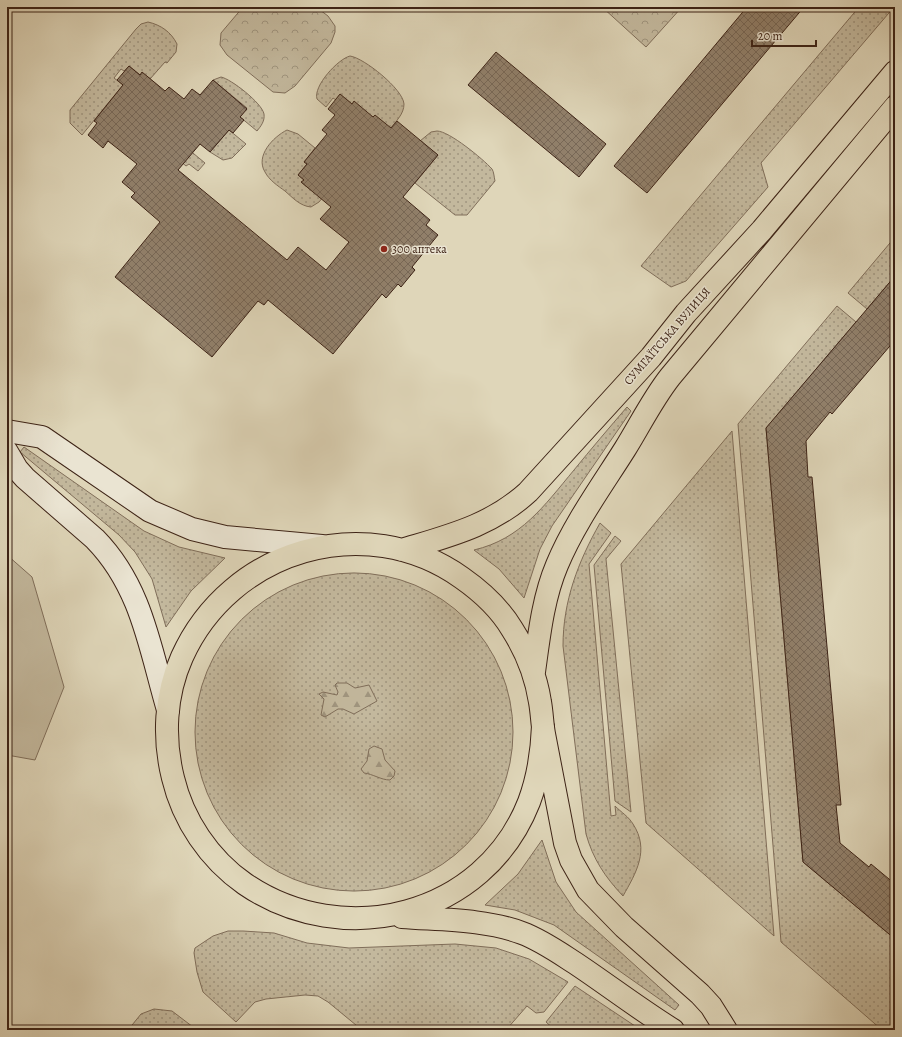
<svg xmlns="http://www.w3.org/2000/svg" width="902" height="1037" viewBox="0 0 902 1037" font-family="Alegreya,serif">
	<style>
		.grass { fill: url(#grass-dots); stroke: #806e5a }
		.forest { fill: url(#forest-firs); stroke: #806e5a }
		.park { fill: url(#park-crowns); stroke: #806e5a }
		.garden { fill: #c3b89d; stroke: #806e5a }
		.building { fill: url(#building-cross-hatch); stroke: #3d2316 }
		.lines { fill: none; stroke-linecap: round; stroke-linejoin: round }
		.secondary-casing { stroke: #3d2316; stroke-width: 24 }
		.primary-casing { stroke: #3d2316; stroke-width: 24 }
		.secondary { stroke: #eae4d2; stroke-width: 22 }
		.primary { stroke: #dfd6b9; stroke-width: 22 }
		.poi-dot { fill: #8f2418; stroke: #eae4d2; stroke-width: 1.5 }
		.labels { text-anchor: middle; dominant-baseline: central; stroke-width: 3; stroke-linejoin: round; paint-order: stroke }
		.poi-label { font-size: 12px; fill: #3d2316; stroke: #eae4d2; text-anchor: start }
		.street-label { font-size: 12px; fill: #3d2316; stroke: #eae4d2 }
	</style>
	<defs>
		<pattern id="grass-dots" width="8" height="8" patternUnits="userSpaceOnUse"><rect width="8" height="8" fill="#c3b89d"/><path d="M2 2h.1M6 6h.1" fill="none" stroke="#a0957f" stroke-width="1.8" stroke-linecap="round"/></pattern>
		<pattern id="forest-firs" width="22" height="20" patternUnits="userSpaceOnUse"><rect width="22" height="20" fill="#c3b89d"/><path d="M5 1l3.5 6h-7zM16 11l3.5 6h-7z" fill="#a0957f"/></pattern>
		<pattern id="park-crowns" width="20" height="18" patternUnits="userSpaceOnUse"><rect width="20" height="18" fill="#c3b89d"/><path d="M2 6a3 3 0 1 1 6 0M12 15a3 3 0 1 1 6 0" fill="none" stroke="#a0957f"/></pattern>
		<pattern id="building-cross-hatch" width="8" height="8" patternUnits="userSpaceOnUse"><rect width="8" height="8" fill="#91806b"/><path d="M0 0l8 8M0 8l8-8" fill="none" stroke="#786857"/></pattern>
	</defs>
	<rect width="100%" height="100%" fill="#dfd6b9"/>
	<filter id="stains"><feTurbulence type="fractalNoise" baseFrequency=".005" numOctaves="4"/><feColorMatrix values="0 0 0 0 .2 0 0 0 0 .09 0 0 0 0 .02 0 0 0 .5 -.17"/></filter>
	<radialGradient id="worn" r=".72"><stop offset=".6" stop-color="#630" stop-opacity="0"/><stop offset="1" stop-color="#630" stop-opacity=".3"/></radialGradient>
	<!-- grass -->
	<path class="grass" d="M 859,7 L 894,7 L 761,163 L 768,187 L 686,281 L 671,287 L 641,266 Z
		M 148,22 C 161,25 171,32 177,44 L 176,52 L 167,63 L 165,62 L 150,79 L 142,73 L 140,75 L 129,66 L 124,71 L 121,69 L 114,78 L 123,85 L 82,135 L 70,123 L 70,110 L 136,29 L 141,24 Z
		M 350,56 C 364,58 403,89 404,104 C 404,114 396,121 391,128 L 365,127 L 354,102 L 352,104 L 340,94 L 336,100 L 333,98 L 326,107 L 317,99 C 313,86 338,59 350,56 Z
		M 221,77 C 231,79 262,103 264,114 C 265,121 261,126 257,131 L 240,117 L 247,108 L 213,80 Z
		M 229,130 L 246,144 L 232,158 L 223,160 L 210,152 Z
		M 287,130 L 298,134 L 315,148 L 304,162 L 307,164 L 298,175 L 304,180 L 302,183 L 311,190 L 333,185 L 319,202 L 311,207 C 300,206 293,198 285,191 C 278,186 269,180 265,172 C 255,156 273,137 287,130 Z
		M 437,131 C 449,131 483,159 492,169 C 494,172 494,177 495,181 L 467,215 L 455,215 L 415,183 L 438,155 L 420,141 L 431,132 Z
		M 182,144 L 205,163 L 198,171 L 189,164 L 186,166 L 173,155 Z
		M 895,237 L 895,276 L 867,309 L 848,293 Z
		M 837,306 L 856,322 L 766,428 L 803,862 L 895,939 L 895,1030 L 882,1030 L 781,942 L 738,424 Z
		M 627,407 L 631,411 L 552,526 L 540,549 L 524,598 L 499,569 L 474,550 C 521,539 544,506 574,470 C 591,449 609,428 627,407 Z
		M 732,431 L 774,936 L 646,823 L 621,564 Z
		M 24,447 L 144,531 L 179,547 L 225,558 L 191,591 L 166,627 L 152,579 L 135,552 L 119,535 L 20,452 Z
		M 600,523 L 611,533 L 589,564 L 611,816 L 616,815 L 615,806 C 621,812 629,817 633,824 C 650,850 636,873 623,896 C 605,877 593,859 586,834 L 563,646 C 563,601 578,562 600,523 Z
		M 615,536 L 621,541 L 606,559 L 631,812 L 615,801 L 594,565 Z
		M195 732a159 159 0 1 1 318 0a159 159 0 1 1-318 0Z
		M 542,840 L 556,882 L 576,912 L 679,1005 L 675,1010 L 554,925 L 515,910 L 485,905 L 518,874 Z
		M 243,931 L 274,933 L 307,943 L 349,948 L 455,944 L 496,948 L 529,959 L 568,982 L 544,1012 L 536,1013 L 527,1006 L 506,1030 L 362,1030 L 328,1002 L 318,996 L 305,995 L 266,999 L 255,1002 L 236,1022 L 203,992 L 197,972 L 194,953 L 195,948 L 213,936 L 228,931 Z
		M 575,986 L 641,1030 L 555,1030 L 546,1022 Z
		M 154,1009 L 172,1011 L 197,1030 L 128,1030 L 141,1014 Z"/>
	<!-- forest -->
	<path class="forest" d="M 337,683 L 347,683 L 355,688 L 369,685 L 377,701 L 354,714 L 343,709 L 338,709 L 325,717 L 321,715 L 324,699 L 319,694 L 323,692 L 337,695 L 338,692 L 335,685 Z
		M 374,746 L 382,749 L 385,760 L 395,771 L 394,776 L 390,780 C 381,780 373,774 364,773 L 361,769 L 367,761 L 369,749 Z"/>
	<!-- park -->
	<path class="park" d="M 243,7 L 316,7 L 328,16 L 335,26 L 335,32 L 331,43 L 295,86 L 285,93 L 273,92 L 227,55 L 220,45 L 221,33 Z
		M 602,7 L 682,7 L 646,47 Z"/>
	<!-- garden -->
	<path class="garden" d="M 7,555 L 32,577 L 64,687 L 35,760 L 7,755 Z"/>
	<!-- building -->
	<path class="building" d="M 747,7 L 804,7 L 647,193 L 614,166 Z
		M 496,52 L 606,144 L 579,177 L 468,85 Z
		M 129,66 L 140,75 L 142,72 L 165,91 L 169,87 L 184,99 L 192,89 L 200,95 L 213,80 L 247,109 L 240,117 L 244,120 L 233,133 L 229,130 L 210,152 L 200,144 L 178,170 L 287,260 L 298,247 L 326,270 L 349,242 L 320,219 L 331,207 L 301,182 L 304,180 L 298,175 L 307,164 L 304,162 L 327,134 L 322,130 L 335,115 L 328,109 L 340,94 L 352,104 L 354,101 L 373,117 L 375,115 L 391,128 L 397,121 L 438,155 L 403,197 L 430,220 L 426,225 L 438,235 L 412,267 L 415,270 L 401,287 L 398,284 L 386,298 L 382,294 L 333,354 L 268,300 L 264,305 L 258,301 L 212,357 L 115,277 L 160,222 L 131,197 L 135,193 L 122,182 L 137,164 L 108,141 L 103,148 L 88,135 L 97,123 L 94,121 L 123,85 L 117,80 Z
		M 895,276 L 895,340 L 832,414 L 830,412 L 806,441 L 808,477 L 812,477 L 841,805 L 836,805 L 840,843 L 869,867 L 871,864 L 895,884 L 895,939 L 803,862 L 766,428 Z"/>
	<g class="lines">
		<defs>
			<path id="secondary" d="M 7,431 L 42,437 L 150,511 L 192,529 L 225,537 L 322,546
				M 7,452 L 17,469 L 25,478 L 95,539 C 142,587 150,649 168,710"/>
			<path id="primary" d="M 402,550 C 448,536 491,526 528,492 L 651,357 L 686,313 L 762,230 L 895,72
				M 534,672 C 539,636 543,598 557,565 C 574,524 601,487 625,449 C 640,425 652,400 670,377 L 895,107
				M 543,726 C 542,752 538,778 529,802 C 484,917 343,951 245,884 C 209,859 183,820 173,778 C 163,738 165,695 182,657 C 230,550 365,509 462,578 C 482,592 500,609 512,629 C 526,651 536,676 540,702 C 542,713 542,723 544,734 C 551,770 558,807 565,843 L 571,860 L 588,890 L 624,927 L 700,994 L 711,1006 L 726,1030
				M 402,917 C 441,920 485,919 522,933 C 541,940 558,952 575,963 C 608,985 639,1009 673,1030"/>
		</defs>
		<!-- secondary casing -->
		<use href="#secondary" class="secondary-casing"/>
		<!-- primary casing -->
		<use href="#primary" class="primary-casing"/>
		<!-- secondary -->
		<use href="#secondary" class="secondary"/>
		<!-- primary -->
		<use href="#primary" class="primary"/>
	</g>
	<!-- markers -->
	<circle class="poi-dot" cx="384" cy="249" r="4"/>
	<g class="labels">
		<!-- poi labels -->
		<g class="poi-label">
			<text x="392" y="249">300 аптека</text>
		</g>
		<!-- street labels -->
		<g class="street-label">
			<text transform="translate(667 336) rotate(-49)">СУМГАЇТСЬКА ВУЛИЦЯ</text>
		</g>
	</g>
	<!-- margin -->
	<rect width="902" height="1037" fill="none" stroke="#dfd6b9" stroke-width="24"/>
	<rect x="8" y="8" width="886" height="1021" fill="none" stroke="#3d2316" stroke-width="2"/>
	<rect x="12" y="12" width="878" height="1013" fill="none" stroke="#3d2316"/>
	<!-- scale -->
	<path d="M752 40v6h64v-6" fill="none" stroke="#3d2316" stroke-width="2"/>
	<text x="758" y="40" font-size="12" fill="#3d2316" stroke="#eae4d2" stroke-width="3" paint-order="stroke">20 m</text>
	<rect width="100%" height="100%" filter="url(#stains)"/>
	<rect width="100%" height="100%" fill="url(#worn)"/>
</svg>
